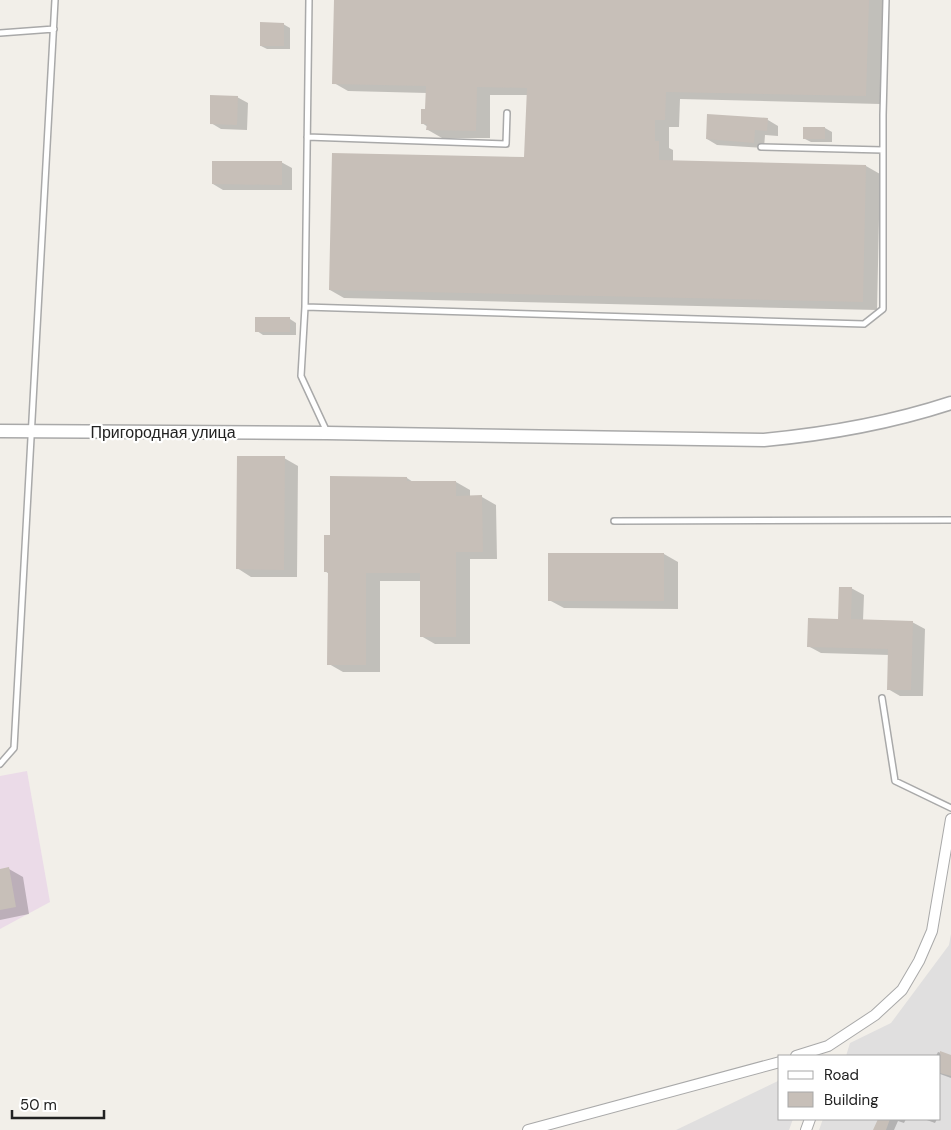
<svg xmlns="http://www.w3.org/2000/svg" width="951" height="1130" viewBox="0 0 951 1130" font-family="'DM Sans',sans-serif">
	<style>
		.residential { fill: #e0dfdf }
		.industrial { fill: #ebdbe8 }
		.shadow { fill: #0003 }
		.building { fill: #c7bfb8 }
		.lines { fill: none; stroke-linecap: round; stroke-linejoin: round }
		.service-casing { stroke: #a9a9a9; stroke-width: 8 }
		.minor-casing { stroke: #a9a9a9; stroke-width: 12 }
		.tertiary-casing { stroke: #a9a9a9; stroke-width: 15 }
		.service { stroke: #fff; stroke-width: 5 }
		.minor { stroke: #fff; stroke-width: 10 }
		.tertiary { stroke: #fff; stroke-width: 12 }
		.labels { text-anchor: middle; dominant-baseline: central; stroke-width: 4.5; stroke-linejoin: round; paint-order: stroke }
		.street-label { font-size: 16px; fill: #222; stroke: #fff }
	</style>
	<rect width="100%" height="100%" fill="#f2efe9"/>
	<!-- residential -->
	<path class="residential" d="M 951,934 L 951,1130 L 819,1130 L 823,1119 L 940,1119 L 940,1056 L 846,1056 L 850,1043 L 891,1023 L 949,945 Z
		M 780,1080 L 780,1119 L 793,1119 L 789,1130 L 676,1130 Z"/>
	<!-- industrial -->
	<path class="industrial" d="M 27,771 L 50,902 L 0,929 L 0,776 Z"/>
	<!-- shadow -->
	<path class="shadow" d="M 336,0 L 883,0 L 880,104 L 680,99 L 679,127 L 669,127 L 669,148 L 673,150 L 673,162 L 866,166 L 880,174 L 877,310 L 344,298 L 330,290 L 526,159 L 528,95 L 490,95 L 490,138 L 442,138 L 428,130 L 428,127 L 422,123 L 427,110 L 427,93 L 348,91 L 334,83 Z
		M 283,24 L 290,28 L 290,49 L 267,49 L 261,46 Z
		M 237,97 L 248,103 L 247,130 L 221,129 L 211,123 Z
		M 768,120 L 778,126 L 778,136 L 765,135 L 764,148 L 717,145 L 707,139 Z
		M 825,128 L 832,132 L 832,142 L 811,142 L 805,139 Z
		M 281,162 L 292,168 L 292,190 L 223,190 L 213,184 Z
		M 290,319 L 296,323 L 296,335 L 263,335 L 257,331 Z
		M 284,458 L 298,466 L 297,577 L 251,577 L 237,568 Z
		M 407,478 L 413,482 L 456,482 L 470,490 L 470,497 L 482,497 L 496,505 L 497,559 L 470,559 L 470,644 L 435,644 L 421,636 L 421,581 L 380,581 L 380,672 L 343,672 L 329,664 L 329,574 L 325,571 L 331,536 Z
		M 664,554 L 678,562 L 678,609 L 564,608 L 549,600 Z
		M 851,588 L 864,595 L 863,621 L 912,622 L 925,629 L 923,696 L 900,696 L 888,689 L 889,655 L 821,653 L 808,646 L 840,620 Z
		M 9,869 L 23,877 L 29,914 L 0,920 L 0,870 Z
		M 938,1052 L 951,1056 L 951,1078 L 940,1074 L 940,1056 L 936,1056 Z
		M 879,1119 L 906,1119 L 904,1123 L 898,1121 L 894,1130 L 875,1130 Z
		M 924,1119 L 937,1119 L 935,1123 Z"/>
	<!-- building -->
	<path class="building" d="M 334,0 L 869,0 L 866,96 L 666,92 L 665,120 L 655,120 L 655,141 L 659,141 L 659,160 L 866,165 L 863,302 L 329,290 L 332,153 L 524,157 L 527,88 L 477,87 L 476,131 L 426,130 L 427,124 L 421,124 L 421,109 L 425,109 L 426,86 L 332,84 Z
		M 260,22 L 284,23 L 284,46 L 260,46 Z
		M 210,95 L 238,96 L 237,125 L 210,124 Z
		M 707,114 L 768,118 L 767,131 L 755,130 L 754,143 L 706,139 Z
		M 803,127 L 825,127 L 825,139 L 803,139 Z
		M 212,161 L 282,161 L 282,185 L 212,184 Z
		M 255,317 L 290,317 L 290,332 L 255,332 Z
		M 237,456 L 285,456 L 284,570 L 236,569 Z
		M 330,476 L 407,477 L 407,481 L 456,481 L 456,496 L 482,495 L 483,552 L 456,552 L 456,637 L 420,637 L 420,573 L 366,573 L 366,665 L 327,665 L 328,572 L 324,572 L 324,535 L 330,535 Z
		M 548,553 L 664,553 L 664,601 L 548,601 Z
		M 839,587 L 852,587 L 851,619 L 913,621 L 911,690 L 887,690 L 888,649 L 807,647 L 808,618 L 838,619 Z
		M 9,867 L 16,907 L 0,910 L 0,869 Z
		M 940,1051 L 951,1055 L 951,1076 L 940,1073 Z
		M 878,1119 L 890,1119 L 886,1130 L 873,1130 Z"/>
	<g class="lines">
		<defs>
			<path id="service" d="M 309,0 L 305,307 L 301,376 L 327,432
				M 0,33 L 54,29
				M 307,137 L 506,144 L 507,113
				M 761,147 L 883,150
				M 305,307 L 864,324 L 883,309 L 883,115 L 886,0
				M 614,521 L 951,520
				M 882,698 L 895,781 L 951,808
				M 0,764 L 14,748 L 55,0"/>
			<path id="minor" d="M 796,1056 L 828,1046 L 875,1015 L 902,990 L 919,961 L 932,931 L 951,819
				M 528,1130 L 780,1062
				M 806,1130 L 810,1119"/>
			<path id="tertiary" d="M 0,431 L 327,433 L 764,440 C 828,434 890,423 951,403"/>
		</defs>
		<!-- service casing -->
		<use href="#service" class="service-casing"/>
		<!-- minor casing -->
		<use href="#minor" class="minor-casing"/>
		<!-- tertiary casing -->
		<use href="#tertiary" class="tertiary-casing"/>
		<!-- service -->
		<use href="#service" class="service"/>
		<!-- minor -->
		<use href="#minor" class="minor"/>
		<!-- tertiary -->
		<use href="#tertiary" class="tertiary"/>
	</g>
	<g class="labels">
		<!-- street labels -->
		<g class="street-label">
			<text x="163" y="432">Пригородная улица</text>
		</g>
	</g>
	<!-- legend -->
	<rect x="778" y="1055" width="162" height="65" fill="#ffffff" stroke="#a7a7a7"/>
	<rect x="788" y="1071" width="25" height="8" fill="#ffffff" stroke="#a7a7a7"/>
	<text x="824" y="1080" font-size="15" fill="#222222">Road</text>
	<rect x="788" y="1092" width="25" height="15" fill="#c7bfb8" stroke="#a7a7a7"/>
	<text x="824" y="1105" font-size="15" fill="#222222">Building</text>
	<!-- scale -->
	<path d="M12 1110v8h92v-8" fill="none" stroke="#222222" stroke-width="2.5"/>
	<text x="20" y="1110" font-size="15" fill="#222222" stroke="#ffffff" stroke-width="4" paint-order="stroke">50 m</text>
</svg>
